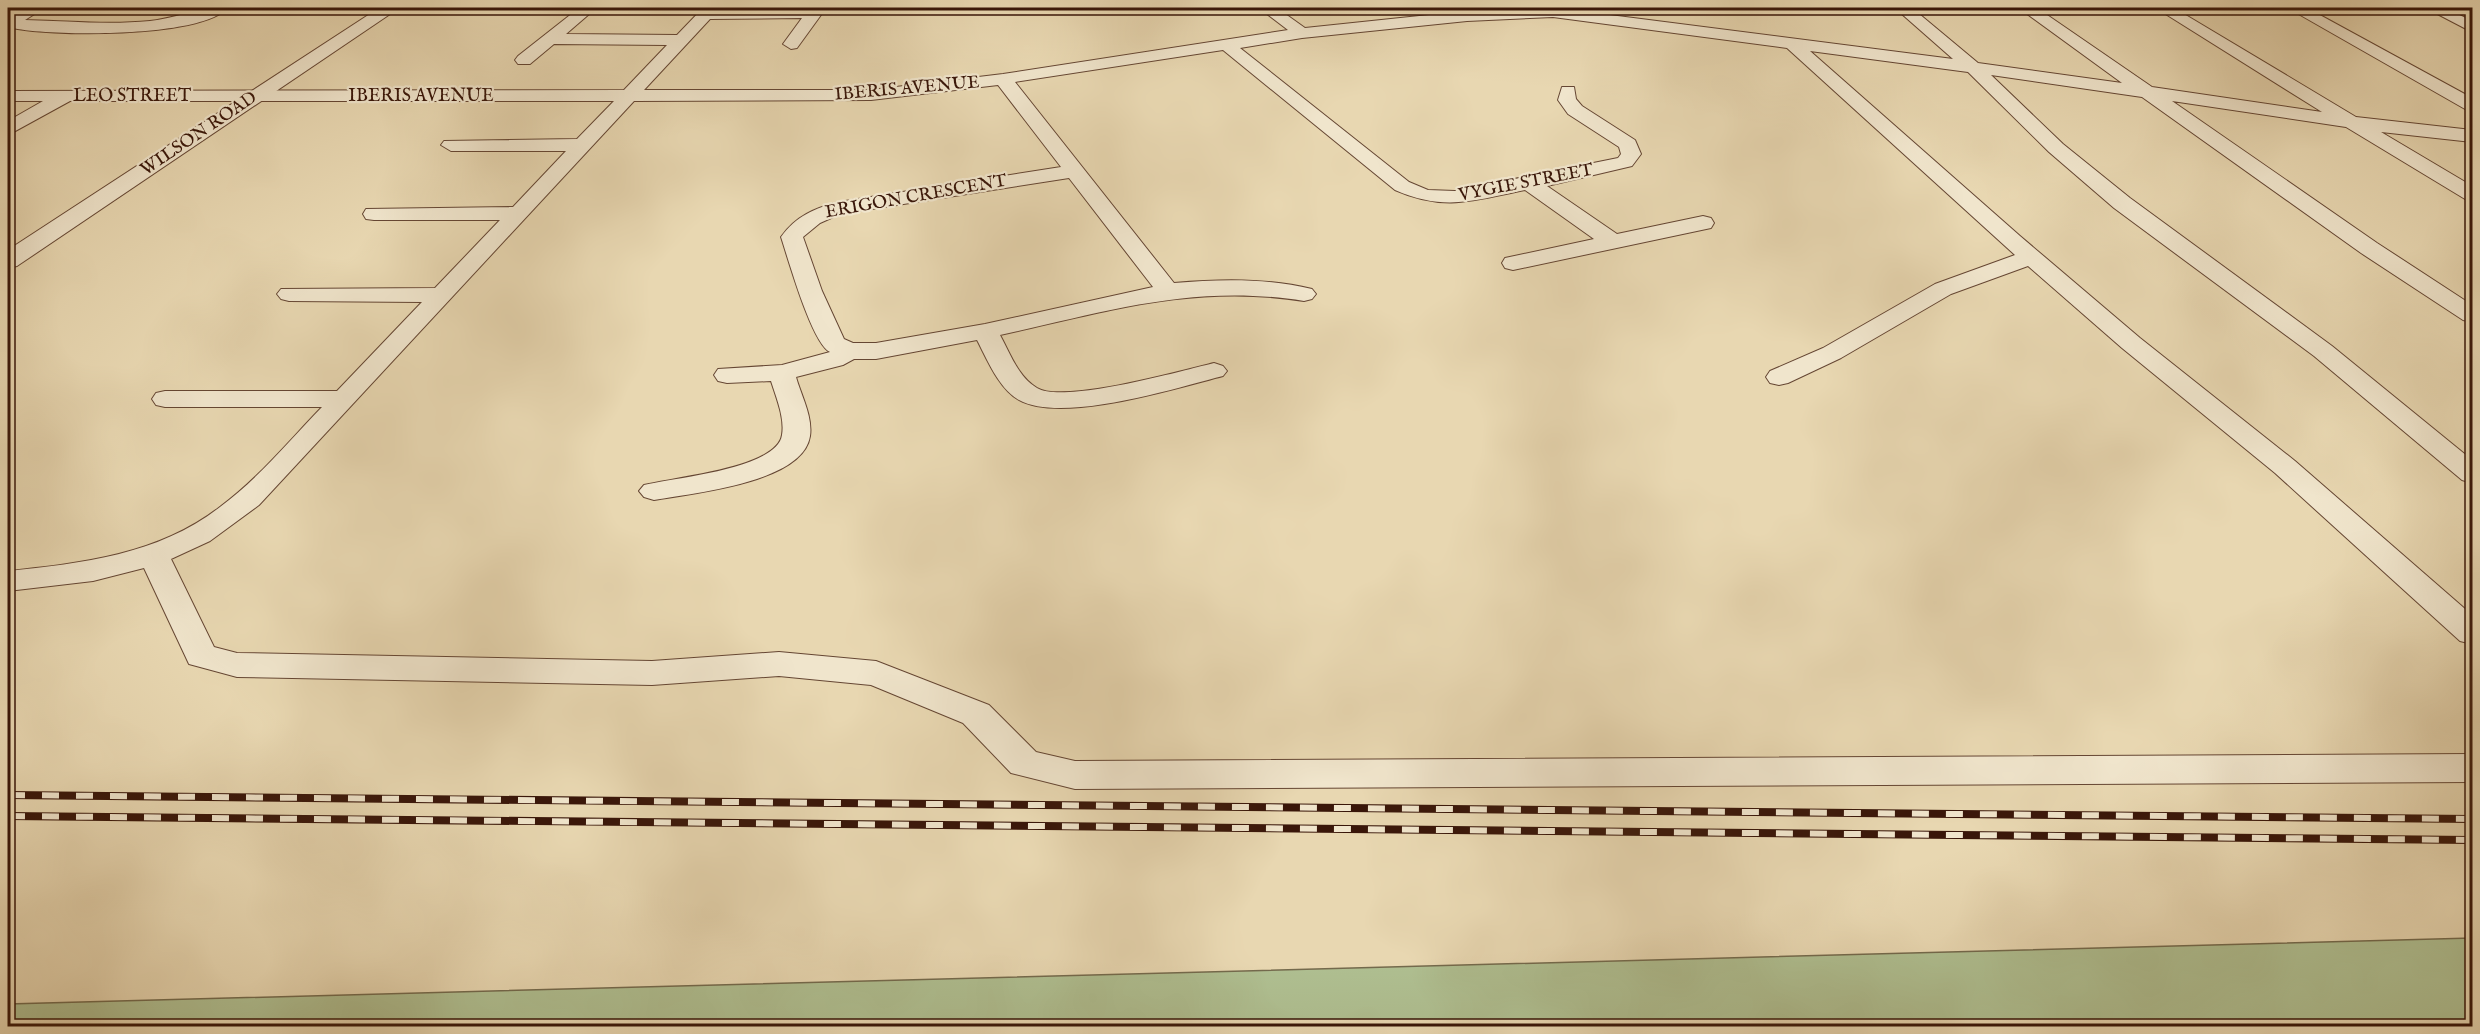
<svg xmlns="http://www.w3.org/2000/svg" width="2480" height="1034" viewBox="0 0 2480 1034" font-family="'IM FELL English',serif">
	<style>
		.green { fill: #afbf91; stroke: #746a4d; stroke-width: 1.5 }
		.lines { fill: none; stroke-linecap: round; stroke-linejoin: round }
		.minor-casing { stroke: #654633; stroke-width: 2 }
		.tertiary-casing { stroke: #654633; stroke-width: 2 }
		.minor { fill: #f0e5cc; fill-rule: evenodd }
		.tertiary { fill: #f0e5cc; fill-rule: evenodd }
		.rail-casing { stroke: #391609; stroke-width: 8 }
		.rail { stroke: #f0e5cc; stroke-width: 6; stroke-dasharray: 17; stroke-linecap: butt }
		.labels { text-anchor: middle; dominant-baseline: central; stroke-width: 4.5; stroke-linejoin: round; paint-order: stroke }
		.far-street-label { font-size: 18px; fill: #391609; stroke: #f0e5cc }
	</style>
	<rect width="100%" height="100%" fill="#e8d7b1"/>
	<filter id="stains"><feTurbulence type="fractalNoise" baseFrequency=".00333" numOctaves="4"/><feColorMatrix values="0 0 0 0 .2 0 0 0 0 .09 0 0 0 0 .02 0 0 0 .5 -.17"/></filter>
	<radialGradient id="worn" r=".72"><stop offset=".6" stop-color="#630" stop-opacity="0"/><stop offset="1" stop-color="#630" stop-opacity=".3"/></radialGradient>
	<!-- green -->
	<path class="green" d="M 2472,938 L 2472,1026 L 8,1026 L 8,1004 Z"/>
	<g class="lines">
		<defs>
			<path id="minor" d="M 25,8 L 44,8 L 25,20 C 66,21 109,25 150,21 C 176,19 202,5 227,8 C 203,38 45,37 8,27 L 8,16 Z
				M 579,8 L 595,9 L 566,34 L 677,35 L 703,8 L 826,8 L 797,48 L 791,49 L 783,44 L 802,18 L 710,19 L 644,90 L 871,90 L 1003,74 L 1288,30 L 1259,8 L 1277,8 L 1305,28 L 1467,11 L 1555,8 L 1953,59 L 1895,8 L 1912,8 L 1978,63 L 2122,83 L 2019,8 L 2037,8 L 2152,87 L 2322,112 L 2156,8 L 2174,8 L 2356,117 L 2472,130 L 2472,142 L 2381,132 L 2472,186 L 2472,201 L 2465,199 L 2346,127 L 2172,101 L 2377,243 L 2472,305 L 2472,322 L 2463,320 L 2361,253 L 2142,97 L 1991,75 L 2063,144 L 2130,198 L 2332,346 L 2472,460 L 2472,483 L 2462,480 L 2314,356 L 2114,208 L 2049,152 L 1968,72 L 1810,51 L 2020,236 L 2140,338 L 2295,461 L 2472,615 L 2472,644 L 2460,641 L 2275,473 L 2122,348 L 2028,266 L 1951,294 L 1841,358 L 1788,383 L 1779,385 L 1770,383 L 1766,377 L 1770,371 L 1823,348 L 1935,284 L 2015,255 L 1787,48 L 1553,17 L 1467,21 L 1302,38 L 1240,48 L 1409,182 L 1428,190 L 1455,191 L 1618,158 L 1621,154 L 1619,147 L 1568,114 L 1558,100 L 1562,87 L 1574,87 L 1576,99 L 1582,106 L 1635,140 L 1641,154 L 1632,166 L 1547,186 L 1617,234 L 1703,216 L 1711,218 L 1714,223 L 1711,228 L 1513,270 L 1505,268 L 1502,263 L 1505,258 L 1594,239 L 1525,190 C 1475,200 1445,212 1395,190 L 1223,50 L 1015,82 L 1174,283 C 1220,279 1267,278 1312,289 L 1316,294 L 1312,299 L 1304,301 C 1194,283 1105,312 1000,335 C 1010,353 1018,377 1037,388 C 1063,404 1181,371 1214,363 L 1223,366 L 1227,371 L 1223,376 C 1176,388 1062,424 1019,400 C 999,389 987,359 977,340 L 876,359 L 854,359 L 843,365 L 796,377 C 801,395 813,417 810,436 C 803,483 692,493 654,500 L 644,497 L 639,491 L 644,485 C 672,478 777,469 782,435 C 785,418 776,397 771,381 L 727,383 L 718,381 L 714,375 L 718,369 L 782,365 L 830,352 C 812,344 788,258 781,237 C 796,216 815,208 839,202 L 1061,167 L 998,85 L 871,100 L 634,101 L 259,505 L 210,541 L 171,559 L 214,647 L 237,653 L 652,661 L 779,652 L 876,661 L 989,705 L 1036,752 L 1075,761 L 2472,754 L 2472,782 L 1075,789 L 1011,773 L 963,723 L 871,685 L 779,676 L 652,685 L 237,677 L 189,664 L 144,568 L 93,581 L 8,591 L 8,571 C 83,563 158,555 220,507 C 258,479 289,441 322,407 L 165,407 L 156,405 L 152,399 L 156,393 L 165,391 L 337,391 L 422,302 L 289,301 L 281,299 L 277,294 L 281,289 L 435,288 L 500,220 L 374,220 L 366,219 L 363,214 L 366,209 L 513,207 L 566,151 L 451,151 L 441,145 L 444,141 L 577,139 L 614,101 L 70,101 L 8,135 L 8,121 L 43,101 L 8,101 L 8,91 L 624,90 L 667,45 L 554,44 L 530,64 L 518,64 L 515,60 L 518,56 ZM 1069,178 L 1153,287 L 985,324 L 876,343 L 853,343 L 844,339 L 822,291 L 803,237 L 820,223 L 840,214 Z
				M 2288,8 L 2307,8 L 2472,98 L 2472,110 L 2465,109 Z
				M 2426,8 L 2445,8 L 2472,21 L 2472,32 Z"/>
			<path id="tertiary" d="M 379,8 L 399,8 L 17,266 L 8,268 L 8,250 Z"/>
		</defs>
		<!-- minor casing -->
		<use href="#minor" class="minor-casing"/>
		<!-- tertiary casing -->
		<use href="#tertiary" class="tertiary-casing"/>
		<!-- minor -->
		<use href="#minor" class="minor"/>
		<!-- tertiary -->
		<use href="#tertiary" class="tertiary"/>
		<defs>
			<path id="rail" d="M 8,795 L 2472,819
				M 8,816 L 2472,840"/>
		</defs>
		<!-- rail casing -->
		<use href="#rail" class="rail-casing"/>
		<!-- rail -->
		<use href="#rail" class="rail"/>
	</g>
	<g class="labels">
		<!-- far-street labels -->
		<g class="far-street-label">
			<text transform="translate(907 89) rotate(-5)">IBERIS AVENUE</text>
			<text x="132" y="96">LEO STREET</text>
			<text x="421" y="96">IBERIS AVENUE</text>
			<text transform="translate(199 134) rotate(-34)">WILSON ROAD</text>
			<text transform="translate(1526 183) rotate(-11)">VYGIE STREET</text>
			<text transform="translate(916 197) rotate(-10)">ERIGON CRESCENT</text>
		</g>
	</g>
	<!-- margin -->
	<rect width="2480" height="1034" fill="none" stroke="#e8d7b1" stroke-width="30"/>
	<rect x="9" y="9" width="2462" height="1016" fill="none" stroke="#391609" stroke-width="3"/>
	<rect x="15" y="15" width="2450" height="1004" fill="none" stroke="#391609" stroke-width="1.5"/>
	<rect width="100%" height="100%" filter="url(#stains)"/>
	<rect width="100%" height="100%" fill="url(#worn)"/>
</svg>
